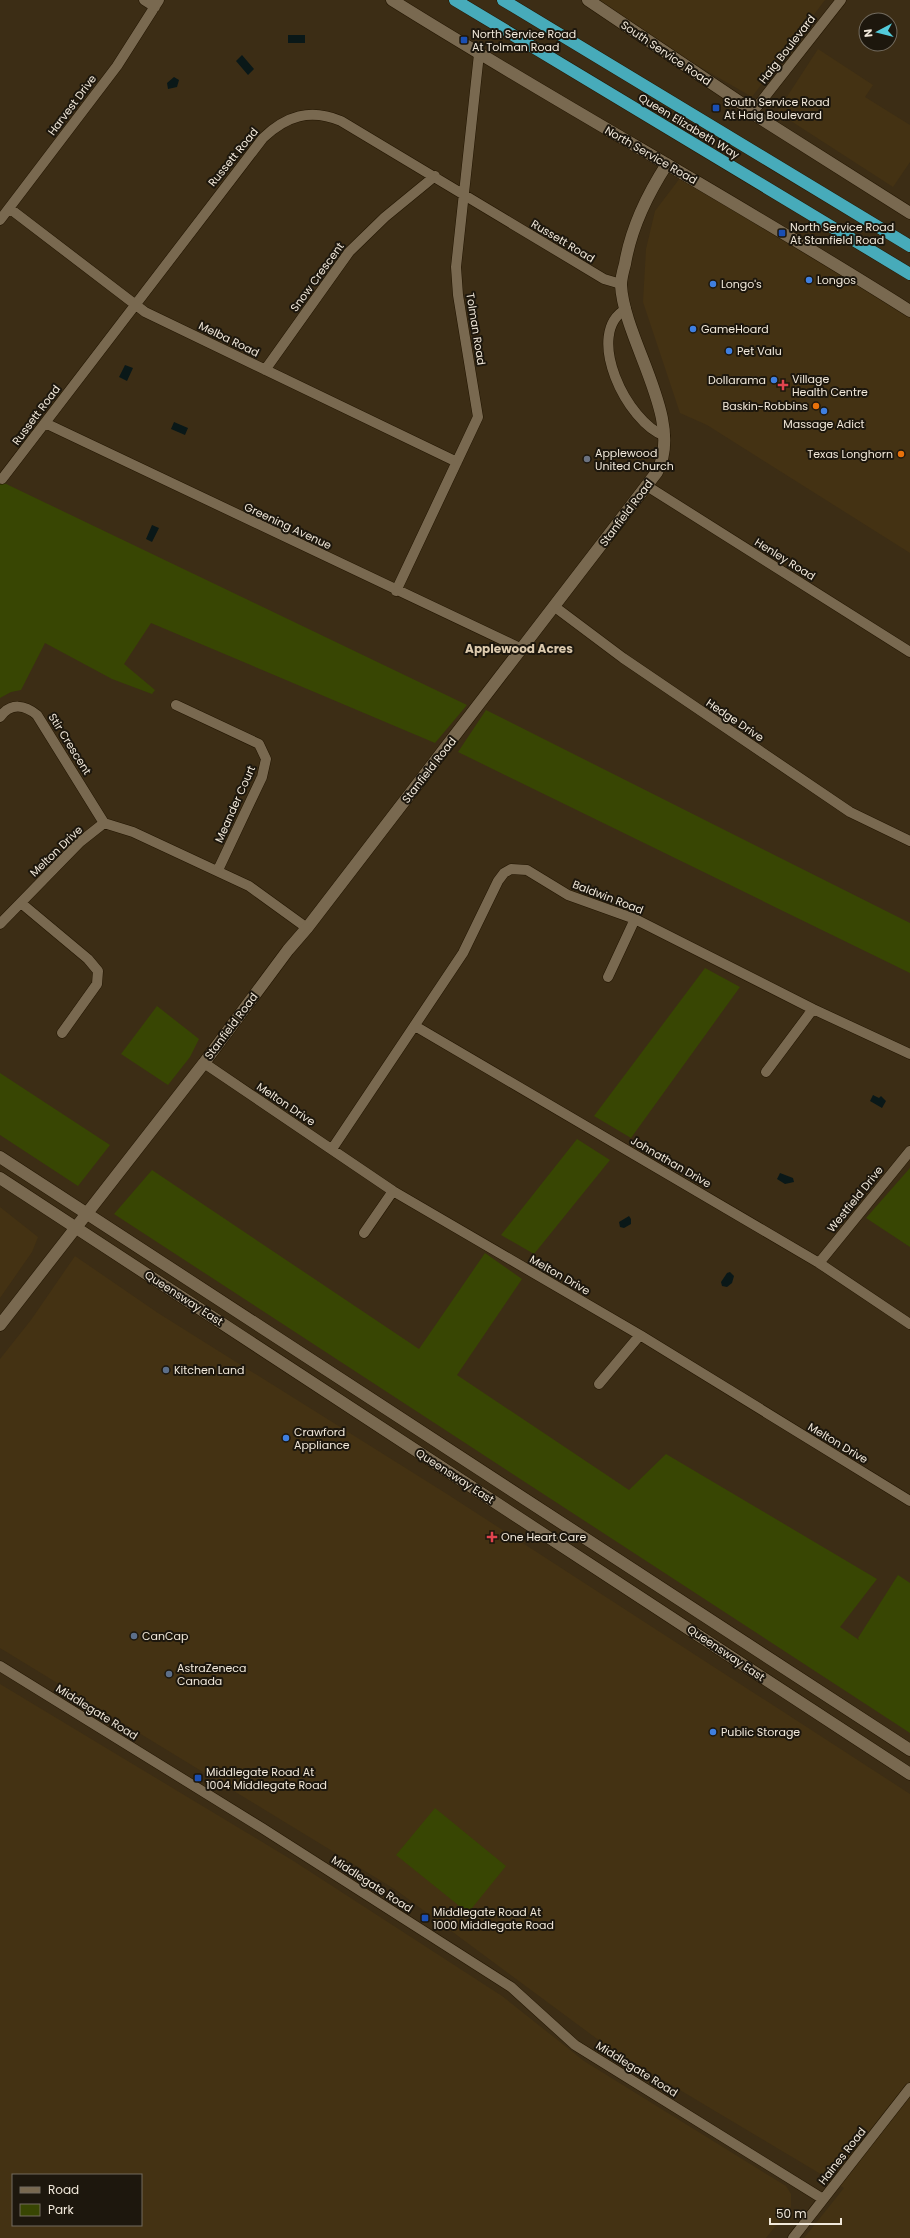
<svg xmlns="http://www.w3.org/2000/svg" width="910" height="2238" viewBox="0 0 910 2238" font-family="Poppins,sans-serif">
	<style>
		.built { fill: #443213; fill-rule: evenodd }
		.green { fill: #384603 }
		.water { fill: #0a1818 }
		.lines { fill: none; stroke-linecap: round; stroke-linejoin: round }
		.street-casing { stroke: #221500; stroke-width: 11 }
		.secondary-casing { stroke: #221500; stroke-width: 13 }
		.highway-casing { stroke: #221500; stroke-width: 13 }
		.street { stroke: #796950; stroke-width: 10 }
		.secondary { stroke: #796950; stroke-width: 12 }
		.highway { stroke: #47abba; stroke-width: 12 }
		.transit-dot { fill: #1a4fb4; stroke: #1d170d; stroke-width: 1.5 }
		.shop-dot { fill: #3f7fe0; stroke: #1d170d; stroke-width: 1.5 }
		.health-dot { fill: #e0444e; stroke: #1d170d; stroke-width: 1.5 }
		.food-dot { fill: #e8710a; stroke: #1d170d; stroke-width: 1.5 }
		.worship-dot { fill: #6b7280; stroke: #1d170d; stroke-width: 1.5 }
		.service-dot { fill: #5c6f8a; stroke: #1d170d; stroke-width: 1.5 }
		.labels { text-anchor: middle; dominant-baseline: central; stroke-width: 4; stroke-linejoin: round; paint-order: stroke }
		.poi-label { font-size: 11px; fill: #f1e8da; stroke: #1d170d; text-anchor: start }
		.street-label { font-size: 11px; fill: #f1e8da; stroke: #1d170d }
		.neighbourhood-label { font-size: 12px; font-weight: bold; fill: #dccaae; stroke: #1d170d }
	</style>
	<rect width="100%" height="100%" fill="#3c2d15"/>
	<!-- built -->
	<path class="built" d="M 584,0 L 825,0 L 752,97 Z
		M 818,49 L 873,85 L 865,97 L 910,125 L 910,162 L 893,187 L 777,112 Z
		M 680,178 L 910,317 L 910,553 L 707,425 L 680,413 L 643,302 L 646,249 L 655,211 Z
		M 0,1207 L 38,1237 L 32,1252 L 0,1298 Z
		M 75,1256 L 158,1313 L 447,1494 L 910,1794 L 910,2238 L 804,2238 L 844,2188 L 608,2047 L 396,1890 L 0,1648 L 0,1359 L 31,1320 Z
		M 0,1684 L 292,1860 L 502,1996 L 584,2061 L 786,2186 L 791,2194 L 791,2207 L 766,2238 L 0,2238 ZM 13,2175 L 141,2175 L 141,2225 L 13,2225 Z"/>
	<!-- green -->
	<path class="green" d="M 0,481 L 467,705 L 435,743 L 151,623 L 124,664 L 155,690 L 152,694 L 112,679 L 45,643 L 21,690 L 11,692 L 0,698 Z
		M 486,710 L 910,923 L 910,973 L 458,752 Z
		M 705,968 L 740,987 L 631,1138 L 594,1116 Z
		M 157,1006 L 199,1039 L 190,1057 L 168,1085 L 121,1054 Z
		M 0,1073 L 110,1145 L 78,1186 L 0,1135 Z
		M 577,1139 L 610,1160 L 534,1254 L 501,1235 Z
		M 910,1168 L 910,1247 L 866,1218 Z
		M 152,1170 L 419,1349 L 485,1253 L 522,1279 L 457,1375 L 629,1490 L 666,1454 L 877,1579 L 840,1627 L 859,1640 L 858,1638 L 898,1575 L 910,1583 L 910,1733 L 114,1214 Z
		M 435,1808 L 506,1866 L 468,1913 L 396,1855 Z"/>
	<!-- water -->
	<path class="water" d="M 288,35 L 305,35 L 305,43 L 288,43 Z
		M 242,55 L 254,69 L 248,75 L 236,61 Z
		M 174,77 L 179,80 L 177,87 L 168,89 L 167,83 Z
		M 125,365 L 133,368 L 127,381 L 119,377 Z
		M 174,422 L 188,428 L 185,435 L 171,429 Z
		M 152,525 L 159,528 L 152,542 L 146,539 Z
		M 873,1095 L 879,1098 L 881,1096 L 886,1101 L 882,1108 L 870,1101 Z
		M 780,1173 L 793,1178 L 794,1182 L 785,1184 L 777,1179 Z
		M 629,1216 L 631,1219 L 631,1224 L 624,1228 L 620,1227 L 619,1222 Z
		M 730,1272 L 734,1276 L 732,1283 L 727,1287 L 722,1286 L 721,1282 L 727,1273 Z"/>
	<g class="lines">
		<defs>
			<path id="street" d="M 144,0 L 155,7
				M 752,113 L 841,0
				M 9,208 L 145,312 L 457,462
				M 0,220 L 117,66 L 159,0
				M 626,309 C 583,333 627,423 665,436
				M 265,370 L 349,252 L 385,217 L 435,176
				M 45,423 L 522,649
				M 2,479 L 263,138 C 286,116 310,108 341,121 L 604,279 L 621,284
				M 647,486 L 910,652
				M 396,591 L 478,417 L 458,295 L 456,267 L 479,54
				M 555,607 L 623,658 L 850,812 L 910,841
				M 176,705 L 259,744 L 266,759 L 262,777 L 218,870
				M 0,717 C 11,702 25,705 37,715 L 104,823
				M 21,903 L 88,959 L 98,971 L 97,984 L 62,1033
				M 0,924 L 80,842 L 104,823 L 133,832 L 249,886 L 307,928
				M 608,977 L 635,919
				M 415,1026 L 819,1263 L 910,1324
				M 204,1063 L 393,1191 L 640,1335 L 910,1501
				M 766,1072 L 813,1009
				M 332,1149 L 463,953 L 498,881 L 504,873 L 511,869 L 527,870 L 568,895 L 635,919 L 813,1009 L 910,1054
				M 364,1233 L 393,1191
				M 819,1263 L 910,1151
				M 599,1384 L 640,1335
				M 0,1666 L 262,1828 L 511,1987 L 575,2045 L 823,2199
				M 793,2238 L 910,2088"/>
			<path id="secondary" d="M 392,0 C 563,107 740,203 910,311
				M 588,0 L 744,105
				M 752,113 L 910,213
				M 0,1157 L 910,1750
				M 0,1178 L 910,1774
				M 0,1325 L 204,1063 L 288,950 L 307,928 L 657,472 C 685,420 624,341 621,285 C 621,278 623,271 625,264 C 631,228 647,195 667,164"/>
			<path id="highway" d="M 455,0 L 910,274
				M 503,0 L 910,246"/>
		</defs>
		<!-- street casing -->
		<use href="#street" class="street-casing"/>
		<!-- secondary casing -->
		<use href="#secondary" class="secondary-casing"/>
		<!-- highway casing -->
		<use href="#highway" class="highway-casing"/>
		<!-- street -->
		<use href="#street" class="street"/>
		<!-- secondary -->
		<use href="#secondary" class="secondary"/>
		<!-- highway -->
		<use href="#highway" class="highway"/>
	</g>
	<!-- markers -->
	<g class="transit-dot">
		<rect x="460" y="36" width="8" height="8" rx="2"/>
		<rect x="712" y="104" width="8" height="8" rx="2"/>
		<rect x="778" y="229" width="8" height="8" rx="2"/>
		<rect x="194" y="1774" width="8" height="8" rx="2"/>
		<rect x="421" y="1914" width="8" height="8" rx="2"/>
	</g>
	<g class="shop-dot">
		<circle cx="809" cy="280" r="4"/>
		<circle cx="713" cy="284" r="4"/>
		<circle cx="693" cy="329" r="4"/>
		<circle cx="729" cy="351" r="4"/>
		<circle cx="774" cy="380" r="4"/>
		<circle cx="824" cy="411" r="4"/>
		<circle cx="286" cy="1438" r="4"/>
		<circle cx="713" cy="1732" r="4"/>
	</g>
	<g class="health-dot">
		<path d="M781 379h4v4h4v4h-4v4h-4v-4h-4v-4h4z"/>
		<path d="M490 1531h4v4h4v4h-4v4h-4v-4h-4v-4h4z"/>
	</g>
	<g class="food-dot">
		<circle cx="816" cy="406" r="4"/>
		<circle cx="901" cy="454" r="4"/>
	</g>
	<circle class="worship-dot" cx="587" cy="459" r="4"/>
	<g class="service-dot">
		<circle cx="166" cy="1370" r="4"/>
		<circle cx="134" cy="1636" r="4"/>
		<circle cx="169" cy="1674" r="4"/>
	</g>
	<g class="labels">
		<!-- poi labels -->
		<g class="poi-label">
			<text x="472" y="34">North Service Road<tspan x="472" dy="13">At Tolman Road</tspan></text>
			<text x="724" y="102">South Service Road<tspan x="724" dy="13">At Haig Boulevard</tspan></text>
			<text x="790" y="227">North Service Road<tspan x="790" dy="13">At Stanfield Road</tspan></text>
			<text x="817" y="280">Longos</text>
			<text x="721" y="284">Longo's</text>
			<text x="701" y="329">GameHoard</text>
			<text x="737" y="351">Pet Valu</text>
			<text x="792" y="379">Village<tspan x="792" dy="13">Health Centre</tspan></text>
			<text x="766" y="380" text-anchor="end">Dollarama</text>
			<text x="808" y="406" text-anchor="end">Baskin-Robbins</text>
			<text x="824" y="424" text-anchor="middle">Massage Adict</text>
			<text x="595" y="453">Applewood<tspan x="595" dy="13">United Church</tspan></text>
			<text x="893" y="454" text-anchor="end">Texas Longhorn</text>
			<text x="174" y="1370">Kitchen Land</text>
			<text x="294" y="1432">Crawford<tspan x="294" dy="13">Appliance</tspan></text>
			<text x="501" y="1537">One Heart Care</text>
			<text x="142" y="1636">CanCap</text>
			<text x="177" y="1668">AstraZeneca<tspan x="177" dy="13">Canada</tspan></text>
			<text x="721" y="1732">Public Storage</text>
			<text x="206" y="1772">Middlegate Road At<tspan x="206" dy="13">1004 Middlegate Road</tspan></text>
			<text x="433" y="1912">Middlegate Road At<tspan x="433" dy="13">1000 Middlegate Road</tspan></text>
		</g>
		<!-- street labels -->
		<g class="street-label">
			<text transform="translate(787 49) rotate(-52)">Haig Boulevard</text>
			<text transform="translate(666 53) rotate(34)">South Service Road</text>
			<text transform="translate(72 105) rotate(-53)">Harvest Drive</text>
			<text transform="translate(689 126) rotate(31)">Queen Elizabeth Way</text>
			<text transform="translate(651 155) rotate(30)">North Service Road</text>
			<text transform="translate(233 157) rotate(-51)">Russett Road</text>
			<text transform="translate(563 241) rotate(31)">Russett Road</text>
			<text transform="translate(317 277) rotate(-54)">Snow Crescent</text>
			<text transform="translate(476 329) rotate(81)">Tolman Road</text>
			<text transform="translate(229 339) rotate(26)">Melba Road</text>
			<text transform="translate(36 415) rotate(-53)">Russett Road</text>
			<text transform="translate(626 513) rotate(-53)">Stanfield Road</text>
			<text transform="translate(288 526) rotate(25)">Greening Avenue</text>
			<text transform="translate(785 559) rotate(32)">Henley Road</text>
			<text transform="translate(735 720) rotate(34)">Hedge Drive</text>
			<text transform="translate(70 744) rotate(58)">Stir Crescent</text>
			<text transform="translate(429 770) rotate(-52)">Stanfield Road</text>
			<text transform="translate(235 804) rotate(-66)">Meander Court</text>
			<text transform="translate(56 851) rotate(-44)">Melton Drive</text>
			<text transform="translate(608 897) rotate(21)">Baldwin Road</text>
			<text transform="translate(231 1026) rotate(-53)">Stanfield Road</text>
			<text transform="translate(286 1104) rotate(34)">Melton Drive</text>
			<text transform="translate(671 1162) rotate(30)">Johnathan Drive</text>
			<text transform="translate(855 1199) rotate(-51)">Westfield Drive</text>
			<text transform="translate(560 1275) rotate(30)">Melton Drive</text>
			<text transform="translate(184 1298) rotate(33)">Queensway East</text>
			<text transform="translate(838 1443) rotate(31)">Melton Drive</text>
			<text transform="translate(455 1476) rotate(33)">Queensway East</text>
			<text transform="translate(726 1653) rotate(34)">Queensway East</text>
			<text transform="translate(97 1712) rotate(32)">Middlegate Road</text>
			<text transform="translate(372 1884) rotate(33)">Middlegate Road</text>
			<text transform="translate(637 2069) rotate(32)">Middlegate Road</text>
			<text transform="translate(842 2156) rotate(-52)">Haines Road</text>
		</g>
		<!-- neighbourhood labels -->
		<g class="neighbourhood-label">
			<text x="519" y="648">Applewood Acres</text>
		</g>
	</g>
	<!-- legend -->
	<rect x="12" y="2174" width="130" height="52" fill="#1d170d" stroke="#726b5f"/>
	<rect x="20" y="2187" width="20" height="6" fill="#796950" stroke="#726b5f"/>
	<text x="48" y="2194" font-size="12" fill="#f1e8da">Road</text>
	<rect x="20" y="2204" width="20" height="12" fill="#384603" stroke="#726b5f"/>
	<text x="48" y="2214" font-size="12" fill="#f1e8da">Park</text>
	<!-- north arrow -->
	<g transform="translate(878 32) rotate(263)"><circle r="19" fill="#1d170d" stroke="#726b5f"/>
	<path d="M0-3L7 15L0 10L-7 15Z" fill="#53cbdb"/>
	<text y="-6" font-size="11" font-weight="bold" text-anchor="middle" fill="#f1e8da">N</text>
	</g>
	<!-- scale -->
	<path d="M770 2218v6h71v-6" fill="none" stroke="#f1e8da" stroke-width="2"/>
	<text x="776" y="2218" font-size="12" fill="#f1e8da" stroke="#1d170d" stroke-width="3" paint-order="stroke">50 m</text>
</svg>
